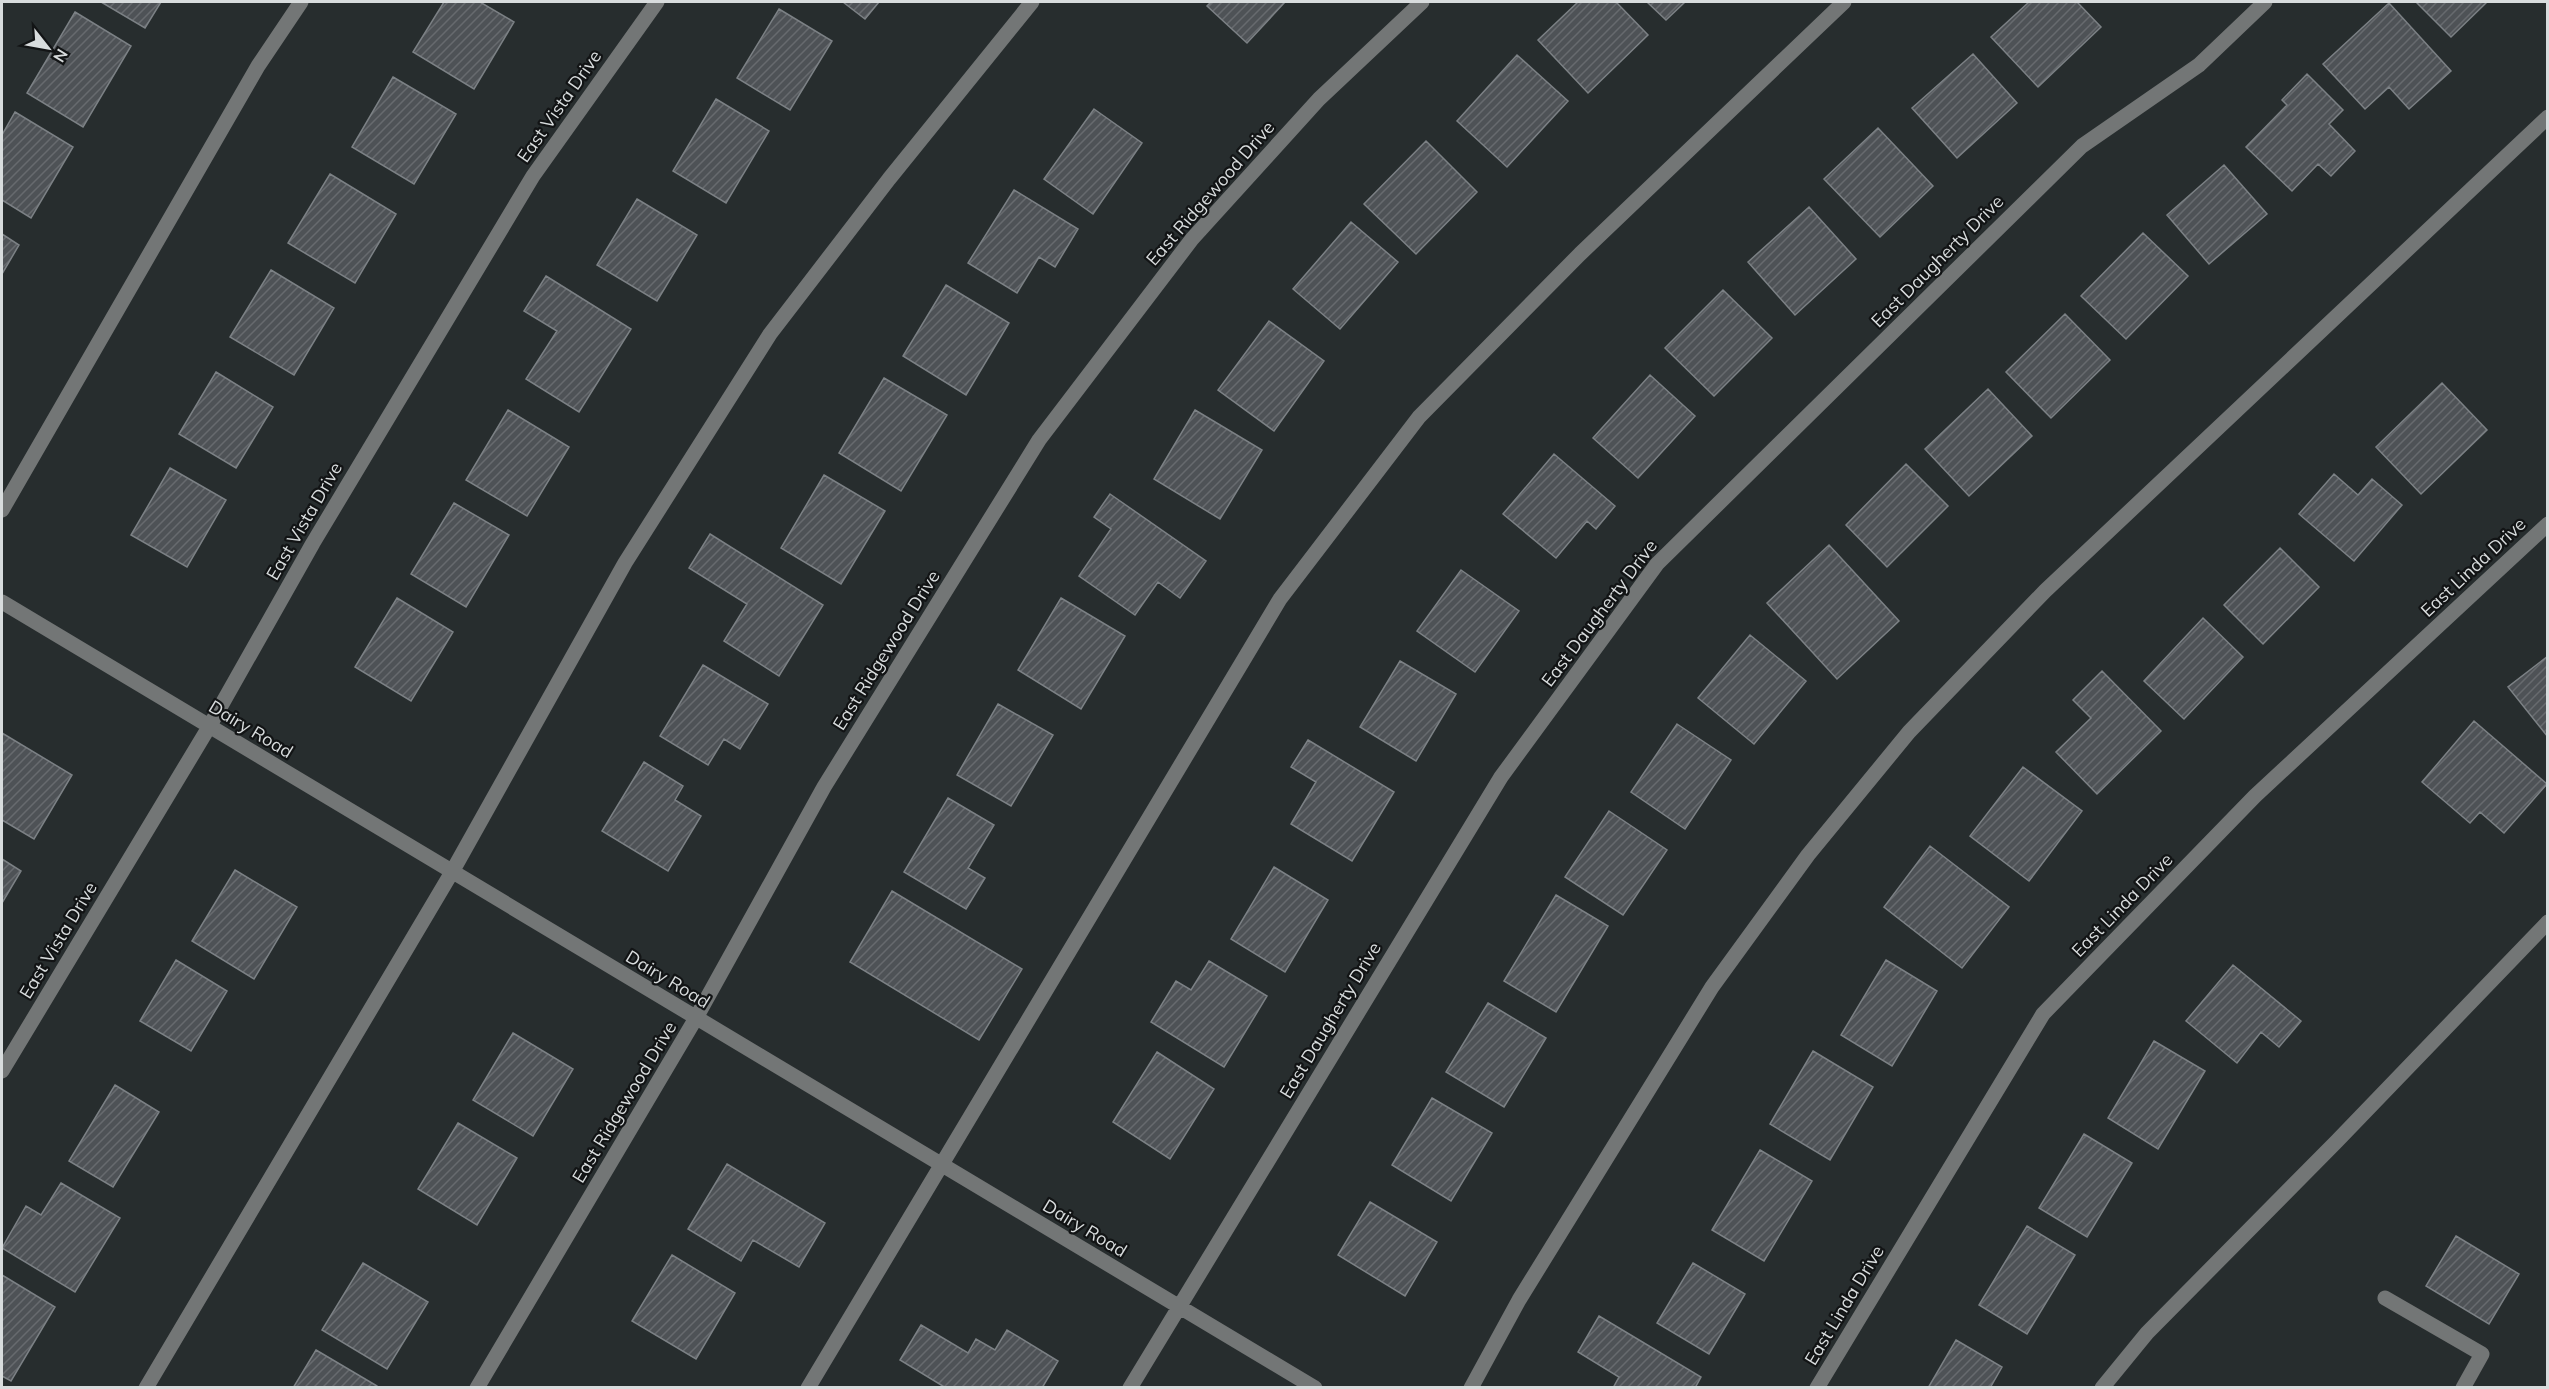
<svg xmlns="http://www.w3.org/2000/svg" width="2549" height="1389" viewBox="0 0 2549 1389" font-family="Mulish,sans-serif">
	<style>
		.building { fill: url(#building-hatch); stroke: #7c8185; stroke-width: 1.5 }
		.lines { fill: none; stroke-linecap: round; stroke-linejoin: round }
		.minor { stroke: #737676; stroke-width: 15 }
		.labels { text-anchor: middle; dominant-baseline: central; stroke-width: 4.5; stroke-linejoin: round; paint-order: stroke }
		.street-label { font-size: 18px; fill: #d8dcdd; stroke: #121415 }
	</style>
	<defs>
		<pattern id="building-hatch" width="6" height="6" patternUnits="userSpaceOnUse" patternTransform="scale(1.5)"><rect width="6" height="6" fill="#4e5256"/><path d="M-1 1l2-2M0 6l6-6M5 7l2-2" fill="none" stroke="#676a6e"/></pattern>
	</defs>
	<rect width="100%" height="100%" fill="#272d2e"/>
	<!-- building -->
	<path class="building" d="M 101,2 L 161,2 L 145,28 Z
		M 444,2 L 480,2 L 514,22 L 474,89 L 413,52 Z
		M 843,2 L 879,2 L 865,19 Z
		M 1211,2 L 1285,2 L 1247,43 L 1207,6 Z
		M 1578,2 L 1616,2 L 1648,35 L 1588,93 L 1538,40 Z
		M 1647,2 L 1685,2 L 1666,20 Z
		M 2029,2 L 2077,2 L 2101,27 L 2038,87 L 1991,37 Z
		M 2416,2 L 2487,2 L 2451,37 Z
		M 2389,3 L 2451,71 L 2409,109 L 2389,87 L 2365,109 L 2323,64 Z
		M 779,9 L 832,41 L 790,110 L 737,78 Z
		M 75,12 L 131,46 L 83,127 L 27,93 Z
		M 1973,54 L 2017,103 L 1957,158 L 1912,108 Z
		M 1517,55 L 1568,101 L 1507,167 L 1457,121 Z
		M 2307,74 L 2343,110 L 2329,124 L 2355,151 L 2331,176 L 2318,164 L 2292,191 L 2246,147 L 2287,105 L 2282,100 Z
		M 393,77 L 456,114 L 414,184 L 352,147 Z
		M 716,99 L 769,131 L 726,203 L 673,171 Z
		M 1094,109 L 1142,143 L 1093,214 L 1044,179 Z
		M 15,112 L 73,147 L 31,218 L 2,200 L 2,135 Z
		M 1878,128 L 1933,186 L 1880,237 L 1824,179 Z
		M 1426,141 L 1477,192 L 1416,254 L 1364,204 Z
		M 2224,165 L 2267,214 L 2209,264 L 2167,215 Z
		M 330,174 L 396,214 L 355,283 L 288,243 Z
		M 1014,190 L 1078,229 L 1055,267 L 1039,257 L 1017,293 L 968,263 Z
		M 637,199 L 697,235 L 657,301 L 597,265 Z
		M 1809,207 L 1856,259 L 1795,315 L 1748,262 Z
		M 1351,222 L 1398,262 L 1340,329 L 1293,289 Z
		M 2143,233 L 2188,276 L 2126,339 L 2081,296 Z
		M 2,234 L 19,245 L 2,274 Z
		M 271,270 L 334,308 L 294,375 L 230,337 Z
		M 546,276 L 631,329 L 579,412 L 526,379 L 557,331 L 524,311 Z
		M 946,285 L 1009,323 L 966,395 L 903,356 Z
		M 1723,290 L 1772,338 L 1714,396 L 1665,348 Z
		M 2065,314 L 2110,360 L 2051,418 L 2006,372 Z
		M 1269,321 L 1324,361 L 1274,431 L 1218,390 Z
		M 216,372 L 273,407 L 236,468 L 179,434 Z
		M 1650,375 L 1695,416 L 1638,478 L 1593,438 Z
		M 884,378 L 947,415 L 901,491 L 839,453 Z
		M 2442,383 L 2487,430 L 2421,494 L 2376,447 Z
		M 1988,389 L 2032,436 L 1969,496 L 1925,449 Z
		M 508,410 L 569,447 L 527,516 L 466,480 Z
		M 1195,410 L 1262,450 L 1220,519 L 1154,479 Z
		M 1554,454 L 1615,506 L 1596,529 L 1587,521 L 1556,558 L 1503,514 Z
		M 1906,464 L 1948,506 L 1887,567 L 1846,525 Z
		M 170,468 L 226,500 L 187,567 L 131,535 Z
		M 2334,474 L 2358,495 L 2372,479 L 2402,505 L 2354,561 L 2299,514 Z
		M 824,475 L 885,511 L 841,584 L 781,548 Z
		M 1110,494 L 1206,561 L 1180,598 L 1158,582 L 1135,615 L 1079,576 L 1111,529 L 1094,517 Z
		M 454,503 L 509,535 L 466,607 L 411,574 Z
		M 710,534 L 823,605 L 779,676 L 724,641 L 747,604 L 689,568 Z
		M 1829,545 L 1899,621 L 1837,679 L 1767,603 Z
		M 2280,548 L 2319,587 L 2263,644 L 2224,605 Z
		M 1461,570 L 1519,611 L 1475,672 L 1417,631 Z
		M 397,598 L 453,632 L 411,701 L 355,667 Z
		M 1061,598 L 1125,636 L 1081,709 L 1018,670 Z
		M 2203,618 L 2243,657 L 2184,719 L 2144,681 Z
		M 1750,635 L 1806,681 L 1754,744 L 1698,698 Z
		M 2548,656 L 2548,737 L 2508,687 Z
		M 1400,661 L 1456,694 L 1416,761 L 1360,727 Z
		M 703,665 L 768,704 L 740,749 L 724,739 L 708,765 L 660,736 Z
		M 2102,671 L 2161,731 L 2097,794 L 2056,752 L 2091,718 L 2073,700 Z
		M 998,704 L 1053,735 L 1011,806 L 957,775 Z
		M 2474,721 L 2547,784 L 2504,833 L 2480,812 L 2470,823 L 2422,782 Z
		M 1677,724 L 1731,760 L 1685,829 L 1631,792 Z
		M 2,733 L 72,775 L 34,839 L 2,820 Z
		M 1308,740 L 1394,792 L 1352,861 L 1291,824 L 1316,782 L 1291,767 Z
		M 644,762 L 683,786 L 675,800 L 701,816 L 668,871 L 602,831 Z
		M 2023,767 L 2082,811 L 2029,881 L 1970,836 Z
		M 948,798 L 994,825 L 968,868 L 985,878 L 966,909 L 904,872 Z
		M 1609,811 L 1667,850 L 1623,915 L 1565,877 Z
		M 1930,846 L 2009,907 L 1962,968 L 1884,907 Z
		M 2,859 L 21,871 L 2,903 Z
		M 1274,867 L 1328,900 L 1285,972 L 1231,939 Z
		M 235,870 L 297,907 L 254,979 L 192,941 Z
		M 892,891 L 1022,969 L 979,1040 L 850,962 Z
		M 1556,895 L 1608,926 L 1556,1012 L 1504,981 Z
		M 176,960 L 227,991 L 191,1051 L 140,1021 Z
		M 1886,960 L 1937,991 L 1892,1066 L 1841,1035 Z
		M 1209,961 L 1267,996 L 1224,1067 L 1151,1022 L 1176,981 L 1191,990 Z
		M 2233,965 L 2301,1021 L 2279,1047 L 2261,1032 L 2237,1063 L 2186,1021 Z
		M 1488,1003 L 1546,1038 L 1504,1107 L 1446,1072 Z
		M 513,1033 L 573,1069 L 533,1136 L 473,1100 Z
		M 2154,1041 L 2205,1071 L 2158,1149 L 2108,1118 Z
		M 1813,1051 L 1873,1087 L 1830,1160 L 1770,1124 Z
		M 1157,1052 L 1214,1089 L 1170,1159 L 1113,1122 Z
		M 115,1085 L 159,1112 L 113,1187 L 69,1161 Z
		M 1432,1098 L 1492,1133 L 1451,1201 L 1392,1165 Z
		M 458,1123 L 517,1158 L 477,1225 L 418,1189 Z
		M 2084,1134 L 2132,1163 L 2087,1237 L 2039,1208 Z
		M 1760,1150 L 1812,1181 L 1764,1261 L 1712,1230 Z
		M 727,1164 L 825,1223 L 799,1267 L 753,1240 L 741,1261 L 688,1229 Z
		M 61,1183 L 120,1218 L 75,1292 L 2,1248 L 26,1206 L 41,1215 Z
		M 1370,1202 L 1437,1242 L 1405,1296 L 1338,1255 Z
		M 2027,1226 L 2075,1255 L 2027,1334 L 1979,1305 Z
		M 2456,1236 L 2519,1274 L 2489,1324 L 2426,1286 Z
		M 672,1255 L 735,1293 L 696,1359 L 632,1321 Z
		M 363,1263 L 428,1302 L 387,1369 L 322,1330 Z
		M 1693,1263 L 1745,1294 L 1709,1354 L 1657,1323 Z
		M 2,1275 L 55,1307 L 11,1381 L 2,1376 Z
		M 1599,1316 L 1701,1377 L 1695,1388 L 1613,1388 L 1619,1377 L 1578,1352 Z
		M 921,1325 L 968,1353 L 976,1339 L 995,1350 L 1007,1330 L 1058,1361 L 1042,1388 L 946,1388 L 900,1360 Z
		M 1956,1340 L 2002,1367 L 1990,1388 L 1928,1388 Z
		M 316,1350 L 377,1386 L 377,1388 L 293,1388 Z"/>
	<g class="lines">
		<!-- minor -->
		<path class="minor" d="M 2,510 L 258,66 L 301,2
			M 2,602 L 1315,1388
			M 2,1071 L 209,727 L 313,543 L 533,176 L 657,2
			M 2385,1298 L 2482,1354 L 2463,1388
			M 146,1388 L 452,872 L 625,563 L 770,334 L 889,179 L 1032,2
			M 477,1388 L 696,1018 L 824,787 L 1039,440 L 1192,239 L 1319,99 L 1422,2
			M 808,1388 L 1280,599 L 1419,417 L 1580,254 L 1844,2
			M 1130,1388 L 1501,777 L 1657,564 L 2082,146 L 2199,65 L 2265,2
			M 1471,1388 L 1519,1300 L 1712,987 L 1808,855 L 1909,732 L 2045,591 L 2548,117
			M 1817,1388 L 2043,1014 L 2255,796 L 2548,524
			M 2102,1388 L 2147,1333 L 2337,1141 L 2548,922"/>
	</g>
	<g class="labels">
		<!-- street labels -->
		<g class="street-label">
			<text transform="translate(559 106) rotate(-55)">East Vista Drive</text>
			<text transform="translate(1210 193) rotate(-49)">East Ridgewood Drive</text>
			<text transform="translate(1937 261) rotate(-45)">East Daugherty Drive</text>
			<text transform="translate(304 521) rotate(-60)">East Vista Drive</text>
			<text transform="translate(2473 567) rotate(-43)">East Linda Drive</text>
			<text transform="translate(1599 613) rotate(-53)">East Daugherty Drive</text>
			<text transform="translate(886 650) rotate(-58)">East Ridgewood Drive</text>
			<text transform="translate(251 729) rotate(31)">Dairy Road</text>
			<text transform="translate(2122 905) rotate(-46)">East Linda Drive</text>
			<text transform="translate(58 940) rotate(-59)">East Vista Drive</text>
			<text transform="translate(668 979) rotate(31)">Dairy Road</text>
			<text transform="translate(1330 1020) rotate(-59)">East Daugherty Drive</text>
			<text transform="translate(624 1102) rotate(-59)">East Ridgewood Drive</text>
			<text transform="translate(1085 1228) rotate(31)">Dairy Road</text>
			<text transform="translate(1844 1305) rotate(-59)">East Linda Drive</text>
		</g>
	</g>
	<!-- border -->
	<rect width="2549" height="1389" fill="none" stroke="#d8dcdd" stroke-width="6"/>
	<!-- north arrow -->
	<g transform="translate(48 48) rotate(121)" stroke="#121415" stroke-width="4.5" paint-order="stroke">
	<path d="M0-4.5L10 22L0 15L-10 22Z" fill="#d8dcdd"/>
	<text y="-9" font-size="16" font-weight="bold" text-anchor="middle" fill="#d8dcdd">N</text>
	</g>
</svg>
